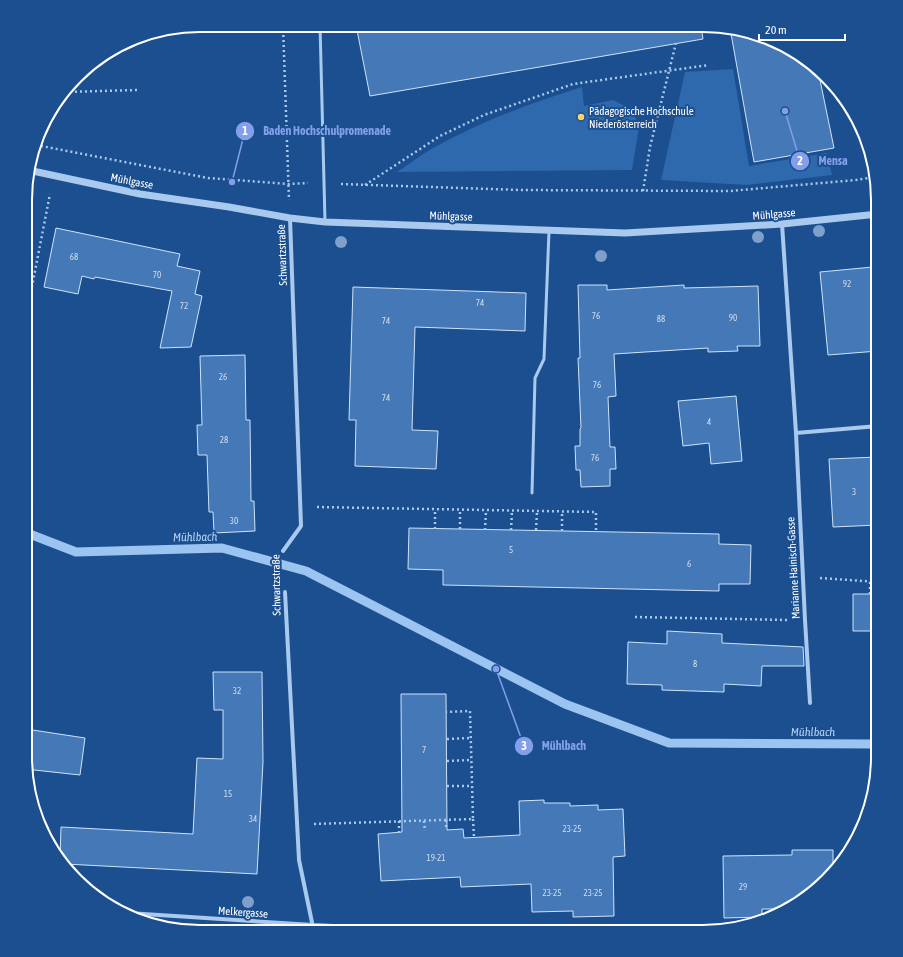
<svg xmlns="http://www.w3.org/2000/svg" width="903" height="957" viewBox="0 0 903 957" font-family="'Asap Condensed',sans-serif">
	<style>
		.green { fill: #2e69ad }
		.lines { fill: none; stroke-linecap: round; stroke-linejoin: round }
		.stream { stroke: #9cc4f0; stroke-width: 9 }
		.building { fill: #4478b7; stroke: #cfe3fa }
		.path { stroke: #a9c9ee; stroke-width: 2.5; stroke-dasharray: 2 3; stroke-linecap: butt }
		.service { stroke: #a9c9ee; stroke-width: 3 }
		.minor { stroke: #a9c9ee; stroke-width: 4 }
		.tertiary { stroke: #a9c9ee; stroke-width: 7 }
		.tree { fill: #7ea0ca }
		.poi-dot { fill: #ffd166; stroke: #1b4f8f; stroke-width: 1.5 }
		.labels { text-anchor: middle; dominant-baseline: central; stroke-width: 4; stroke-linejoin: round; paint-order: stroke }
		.number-label { font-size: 9px; fill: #d0dded }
		.poi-label { font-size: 11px; fill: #fff; stroke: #1b4f8f; text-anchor: start }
		.street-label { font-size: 11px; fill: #fff; stroke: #1b4f8f }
		.water-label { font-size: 12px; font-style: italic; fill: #b5d3f5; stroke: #1b4f8f }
		.rim { fill: none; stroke: #fff; stroke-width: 2 }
		.leader { fill: none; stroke: #839eea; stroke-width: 1.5 }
		.callout-dot { fill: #839eea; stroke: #1b4f8f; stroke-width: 1.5 }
		.mark-label { font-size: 12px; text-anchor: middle; font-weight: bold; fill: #fff }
		.callout-label { font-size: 12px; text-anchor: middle; font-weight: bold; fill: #839eea; stroke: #1b4f8f; stroke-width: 4; stroke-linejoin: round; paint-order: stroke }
	</style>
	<rect width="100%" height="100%" fill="#1b4f8f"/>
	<!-- green -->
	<path class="green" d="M 733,69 L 749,166 L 827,153 L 832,175 L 747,185 L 661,180 L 685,72 Z
		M 582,87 L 584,106 L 613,100 L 629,108 L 636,119 L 639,127 L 632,170 L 397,172 C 409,164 422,154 435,147 C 481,121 531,103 582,87 Z"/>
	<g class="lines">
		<!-- stream -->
		<path class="stream" d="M 27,533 L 76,552 L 222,548 L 306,571 L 565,704 L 669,743 L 878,744"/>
	</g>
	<!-- building -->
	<path class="building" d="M 356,25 L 701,26 L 703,39 L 370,96 Z
		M 730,28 L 791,49 L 819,75 L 834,148 L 754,162 Z
		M 56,228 L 180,254 L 177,266 L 200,271 L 195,294 L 202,296 L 191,347 L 160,348 L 172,291 L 95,277 L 94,279 L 82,276 L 78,294 L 44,287 Z
		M 873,267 L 878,320 L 878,351 L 828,355 L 820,272 Z
		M 578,285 L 607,285 L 607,290 L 684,285 L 684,288 L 758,286 L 760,346 L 737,346 L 738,351 L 708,352 L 708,348 L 614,354 L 616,396 L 608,397 L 610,447 L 615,447 L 616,469 L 610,469 L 610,486 L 581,487 L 580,470 L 576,470 L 575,446 L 580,446 L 580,429 L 581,428 L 578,358 L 580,358 Z
		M 353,287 L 526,293 L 525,331 L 415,327 L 412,430 L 438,431 L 436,469 L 355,466 L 356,420 L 349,420 Z
		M 245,355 L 246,420 L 250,420 L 251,501 L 254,501 L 255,531 L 214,533 L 213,512 L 209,512 L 207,455 L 198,455 L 197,425 L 202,425 L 200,356 Z
		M 736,396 L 742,461 L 711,464 L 709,443 L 683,446 L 678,401 Z
		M 878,457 L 878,525 L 833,527 L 829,459 Z
		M 409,528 L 719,534 L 719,544 L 751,545 L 750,584 L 719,584 L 719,591 L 443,585 L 443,570 L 408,569 Z
		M 853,594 L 878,594 L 878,631 L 853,631 Z
		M 667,631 L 722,634 L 722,643 L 803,647 L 804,666 L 762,666 L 761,686 L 724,684 L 724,692 L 662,690 L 662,685 L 627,684 L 628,642 L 667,644 Z
		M 213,672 L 262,672 L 263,762 L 257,874 L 65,864 L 60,859 L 61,827 L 193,834 L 197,758 L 223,759 L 223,710 L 214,710 Z
		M 401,694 L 446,694 L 447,830 L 463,829 L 464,838 L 520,835 L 519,801 L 544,800 L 544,803 L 570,803 L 570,806 L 598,805 L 598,810 L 623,809 L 625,856 L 613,857 L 614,916 L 573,917 L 573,911 L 532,912 L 531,884 L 461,887 L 460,877 L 381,881 L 378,834 L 402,832 Z
		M 26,729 L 85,738 L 80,775 L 25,769 Z
		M 792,850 L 833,850 L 833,868 L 800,902 L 787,909 L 762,909 L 762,917 L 724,918 L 723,856 L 792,855 Z"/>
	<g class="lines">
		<!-- path -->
		<path class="path" d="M 283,25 L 289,200
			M 65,92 L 137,90
			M 36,145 L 208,178 L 289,184 L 308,183
			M 341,184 L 520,190 L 730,191 L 856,180 L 875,177
			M 365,185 L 440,136 L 484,115 L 573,84 L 709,65
			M 643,191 L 650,147 L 676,43
			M 28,307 L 50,194
			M 317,507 L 596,512 L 596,531
			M 435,529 L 435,510
			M 460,529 L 460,510
			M 485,530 L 486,511
			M 511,530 L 512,511
			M 536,530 L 537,512
			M 562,531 L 562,512
			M 820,578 L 878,582
			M 870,582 L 870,594
			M 635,617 L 788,620
			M 447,739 L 471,738
			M 447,761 L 471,760
			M 447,786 L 472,786
			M 473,819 L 474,838
			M 446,820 L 446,830
			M 399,821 L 399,833
			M 424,821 L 425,831
			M 314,824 L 473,819 L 470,711 L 446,712"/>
		<!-- service -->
		<path class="service" d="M 320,25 L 325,222
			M 532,493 L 535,378 L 544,359 L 549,231"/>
		<!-- minor -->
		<path class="minor" d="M 782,224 L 796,433 L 805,620 L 810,703
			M 796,433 L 878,426
			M 283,551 L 301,526 L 290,218
			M 285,592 L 299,860 L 314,932
			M 128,913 L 313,925 L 453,932"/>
		<!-- tertiary -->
		<path class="tertiary" d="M 28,170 L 140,194 L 229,207 L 290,218 L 325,222 L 625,233 L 782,224 L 878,214"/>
	</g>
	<!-- trees -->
	<g class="tree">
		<circle cx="819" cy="231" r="6"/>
		<circle cx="758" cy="237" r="6"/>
		<circle cx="341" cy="242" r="6"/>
		<circle cx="601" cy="256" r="6"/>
		<circle cx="248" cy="902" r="6"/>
	</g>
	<!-- markers -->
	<circle class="poi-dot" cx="581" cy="117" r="4"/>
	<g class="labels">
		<!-- number labels -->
		<g class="number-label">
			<text x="74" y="257">68</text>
			<text x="157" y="275">70</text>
			<text x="847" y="284">92</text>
			<text x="480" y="303">74</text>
			<text x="184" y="306">72</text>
			<text x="596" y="316">76</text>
			<text x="733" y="318">90</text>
			<text x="661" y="319">88</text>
			<text x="386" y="321">74</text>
			<text x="223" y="377">26</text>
			<text x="597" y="385">76</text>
			<text x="386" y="398">74</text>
			<text x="709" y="422">4</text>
			<text x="224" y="440">28</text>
			<text x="595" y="458">76</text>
			<text x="854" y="492">3</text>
			<text x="234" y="521">30</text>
			<text x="511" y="550">5</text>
			<text x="689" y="564">6</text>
			<text x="695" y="664">8</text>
			<text x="237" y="691">32</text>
			<text x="424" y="750">7</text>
			<text x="228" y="794">15</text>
			<text x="253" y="819">34</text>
			<text x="572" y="829">23-25</text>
			<text x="436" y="858">19-21</text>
			<text x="743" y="887">29</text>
			<text x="552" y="893">23-25</text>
			<text x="593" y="893">23-25</text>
		</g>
		<!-- poi labels -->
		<g class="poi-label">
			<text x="589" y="111">Pädagogische Hochschule<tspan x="589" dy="13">Niederösterreich</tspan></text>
		</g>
		<!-- street labels -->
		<g class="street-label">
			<text transform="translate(132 181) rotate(11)">Mühlgasse</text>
			<text transform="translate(774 214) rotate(-5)">Mühlgasse</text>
			<text transform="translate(451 216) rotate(2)">Mühlgasse</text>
			<text transform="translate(282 255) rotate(-92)">Schwartzstraße</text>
			<text transform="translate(793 568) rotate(-93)">Marianne Hainisch-Gasse</text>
			<text transform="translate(276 585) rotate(-91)">Schwartzstraße</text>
			<text transform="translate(243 912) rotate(4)">Melkergasse</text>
		</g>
		<!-- water labels -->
		<g class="water-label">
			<text transform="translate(195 537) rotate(-1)">Mühlbach</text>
			<text x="813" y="732">Mühlbach</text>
		</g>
	</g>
	<!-- crop -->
	<path d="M0 0H903V957H0ZM200 32H703A168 168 0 0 1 871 200V757A168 168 0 0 1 703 925H200A168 168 0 0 1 32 757V200A168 168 0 0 1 200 32Z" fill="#1b4f8f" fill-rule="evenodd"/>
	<path class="rim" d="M200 32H703A168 168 0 0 1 871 200V757A168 168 0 0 1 703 925H200A168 168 0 0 1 32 757V200A168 168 0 0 1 200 32Z"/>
	<!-- callouts -->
	<path class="leader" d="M232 182L245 131M785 111L800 161M496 669L524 746"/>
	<g class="callout-dot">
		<circle cx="232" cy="182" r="4"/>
		<circle cx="785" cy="111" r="4"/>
		<circle cx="496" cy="669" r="4"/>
		<circle cx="245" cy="131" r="10"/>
		<circle cx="800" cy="161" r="10"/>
		<circle cx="524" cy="746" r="10"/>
	</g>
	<g class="mark-label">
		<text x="245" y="135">1</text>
		<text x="800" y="165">2</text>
		<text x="524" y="750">3</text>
	</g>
	<g class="callout-label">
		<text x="327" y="135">Baden Hochschulpromenade</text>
		<text x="833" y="165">Mensa</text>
		<text x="564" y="750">Mühlbach</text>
	</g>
	<!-- scale -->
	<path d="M759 34v6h86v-6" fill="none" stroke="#ffffff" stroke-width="2"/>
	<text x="765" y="34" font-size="12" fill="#ffffff" stroke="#1b4f8f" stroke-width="3" paint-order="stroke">20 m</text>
</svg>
